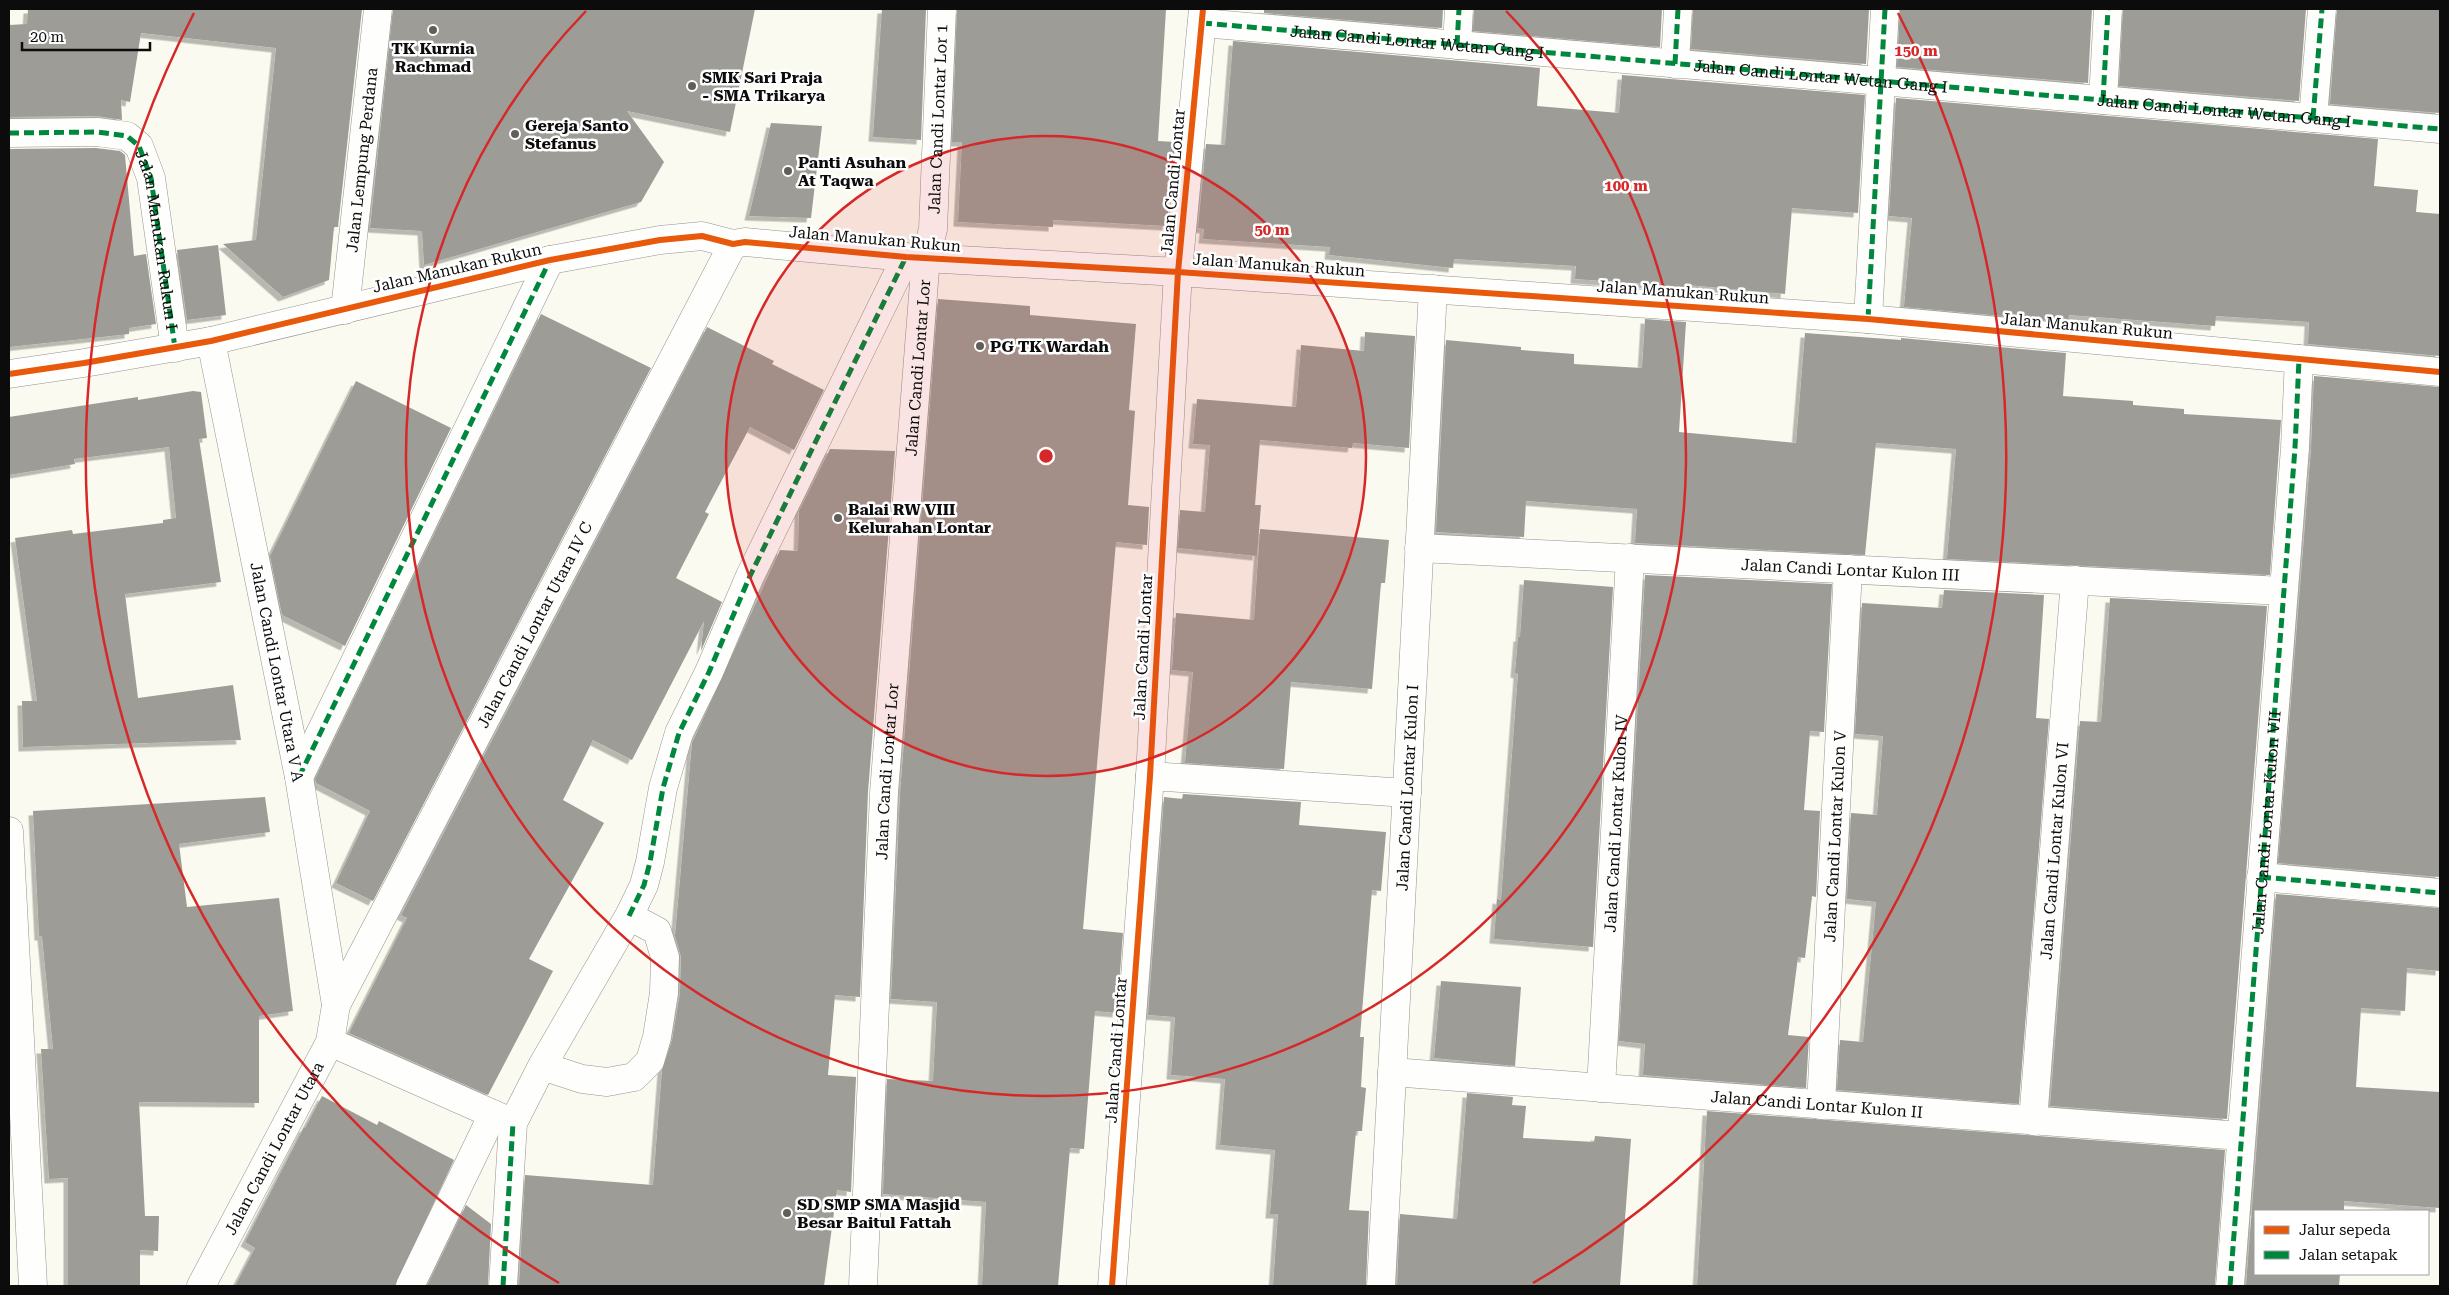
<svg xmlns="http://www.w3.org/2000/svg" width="2449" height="1295" viewBox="0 0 2449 1295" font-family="'Roboto Serif',serif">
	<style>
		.building { fill: #9e9c96; filter: url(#shadow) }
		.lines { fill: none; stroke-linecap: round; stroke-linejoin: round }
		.minor-casing { stroke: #94938f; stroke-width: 29 }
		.minor { stroke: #fefefd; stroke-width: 28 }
		.quiet { stroke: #00873e; stroke-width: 5; stroke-dasharray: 10 5; stroke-linecap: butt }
		.cycleway-casing { stroke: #fff; stroke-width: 9 }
		.cycleway { stroke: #e8590c; stroke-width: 6 }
		.ring { fill: none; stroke: #d62828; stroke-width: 2.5 }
		.poi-dot { fill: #605f5c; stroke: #fff; stroke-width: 2 }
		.labels { text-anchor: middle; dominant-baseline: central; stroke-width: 5; stroke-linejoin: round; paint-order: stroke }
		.street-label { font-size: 16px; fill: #0c0c0c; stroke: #fff }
		.poi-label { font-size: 16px; font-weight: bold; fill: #0c0c0c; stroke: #fff; text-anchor: start }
		.centre { fill: #d62828; stroke: #fff; stroke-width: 2.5 }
		.ring-label { font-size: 15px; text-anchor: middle; font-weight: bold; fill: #d62828; stroke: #fff; stroke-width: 5; stroke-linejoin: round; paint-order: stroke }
	</style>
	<defs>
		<filter id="shadow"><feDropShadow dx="-4.5" dy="4.5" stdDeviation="0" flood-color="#0004"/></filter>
	</defs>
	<rect width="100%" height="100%" fill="#fbfaf0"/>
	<!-- building -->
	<path class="building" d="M 28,9 L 362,9 L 338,227 L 334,227 L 329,280 L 283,297 L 223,244 L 256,240 L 276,48 L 141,33 L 130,102 L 121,100 L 122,120 L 97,116 L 9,117 L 9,25 L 27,24 Z
		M 393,9 L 755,9 L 730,132 L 627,111 L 664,162 L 641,202 L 424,265 L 422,231 L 370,228 Z
		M 882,9 L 926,9 L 921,140 L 873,137 Z
		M 957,9 L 1166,9 L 1158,141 L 1175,142 L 1167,226 L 1053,220 L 1053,227 L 958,222 L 962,142 L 952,142 Z
		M 1264,9 L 1443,9 L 1442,28 L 1264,13 Z
		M 1474,9 L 1662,9 L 1660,47 L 1473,31 Z
		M 1693,9 L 1869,9 L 1866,64 L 1691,49 Z
		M 1900,9 L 2092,9 L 2088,83 L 1897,67 Z
		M 2123,9 L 2306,9 L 2299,101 L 2119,86 Z
		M 2337,9 L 2440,9 L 2440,113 L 2330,104 Z
		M 1233,41 L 1540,68 L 1537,106 L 1619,113 L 1622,75 L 1865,95 L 1858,213 L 1792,208 L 1785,294 L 1688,285 L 1688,291 L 1647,288 L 1647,284 L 1575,279 L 1576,266 L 1454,259 L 1453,268 L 1329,255 L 1330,247 L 1203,239 L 1204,229 L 1198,228 L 1206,144 L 1225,145 Z
		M 1896,98 L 2378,139 L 2374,186 L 2418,190 L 2416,212 L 2440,214 L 2440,356 L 2308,344 L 2309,322 L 2216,316 L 2215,326 L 2069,315 L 2068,322 L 1904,307 L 1912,218 L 1889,216 Z
		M 771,123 L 822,126 L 811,218 L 749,216 Z
		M 96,148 L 120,151 L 125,155 L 134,256 L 146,254 L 156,324 L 129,328 L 129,334 L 9,347 L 9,149 Z
		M 218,245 L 226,315 L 187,320 L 177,250 Z
		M 938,299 L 1030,306 L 1030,315 L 1136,324 L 1129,410 L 1135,411 L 1128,505 L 1149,507 L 1147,545 L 1116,542 L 1083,929 L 1123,933 L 1117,1013 L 1095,1011 L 1084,1149 L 1070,1148 L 1058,1286 L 982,1286 L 986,1202 L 883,1194 L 887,1079 L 933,1081 L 937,1002 L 891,999 L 900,794 Z
		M 541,314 L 651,368 L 373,901 L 336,883 L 370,811 L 316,783 L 315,779 Z
		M 1645,319 L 1686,322 L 1679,432 L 1796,443 L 1805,333 L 1901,340 L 1901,338 L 2066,353 L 2063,396 L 2133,401 L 2133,405 L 2184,409 L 2184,414 L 2281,420 L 2270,575 L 1947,559 L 1956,449 L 1876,443 L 1865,555 L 1635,543 L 1637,509 L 1526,501 L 1524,537 L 1436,532 L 1446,340 L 1521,347 L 1521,350 L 1574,354 L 1574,364 L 1642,368 Z
		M 707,327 L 774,361 L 772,364 L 824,390 L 794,450 L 750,427 L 705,512 L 709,514 L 676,578 L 722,602 L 701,651 L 704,621 L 632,760 L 593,740 L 563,800 L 604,823 L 529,959 L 553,971 L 488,1095 L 349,1033 L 407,918 L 401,915 Z
		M 1365,332 L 1415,336 L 1409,448 L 1353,443 L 1352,448 L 1260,440 L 1255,505 L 1261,505 L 1257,556 L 1178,548 L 1180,510 L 1205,512 L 1210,445 L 1193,444 L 1197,399 L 1296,407 L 1301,345 L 1364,351 Z
		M 2314,376 L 2440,387 L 2440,877 L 2278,863 L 2311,449 Z
		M 356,381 L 451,428 L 345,646 L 282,615 L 270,556 Z
		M 193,391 L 201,392 L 207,438 L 199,439 L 221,582 L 125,594 L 138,698 L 233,685 L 241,740 L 23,747 L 22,701 L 37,701 L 15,538 L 72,530 L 73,534 L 163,523 L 163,520 L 176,518 L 169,447 L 74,459 L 75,464 L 9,475 L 9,417 L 138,397 L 138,400 Z
		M 830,449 L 895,451 L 868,792 L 860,997 L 835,995 L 828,1075 L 856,1077 L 851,1192 L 837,1190 L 824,1286 L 519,1286 L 525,1175 L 653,1185 L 662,1070 L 672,1040 L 680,993 L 681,957 L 675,936 L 692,743 L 780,550 L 798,551 L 799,511 Z
		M 1260,529 L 1389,540 L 1385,583 L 1381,583 L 1372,689 L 1291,682 L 1284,769 L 1185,763 L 1193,672 L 1172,670 L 1176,613 L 1254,620 Z
		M 1645,575 L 1832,584 L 1824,732 L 1810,731 L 1804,810 L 1820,811 L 1816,897 L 1812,896 L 1805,958 L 1798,957 L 1788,1035 L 1809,1037 L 1806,1088 L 1643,1075 L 1645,1044 L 1619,1041 Z
		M 1524,580 L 1613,587 L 1593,947 L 1494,939 L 1497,899 L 1501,900 L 1518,674 L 1515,673 L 1518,637 L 1520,637 Z
		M 1944,590 L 2044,595 L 2036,718 L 2049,719 L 2019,1104 L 1837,1090 L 1840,1040 L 1863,1042 L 1876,902 L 1847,899 L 1851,813 L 1877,815 L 1883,736 L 1855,734 L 1862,603 L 1942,608 Z
		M 2110,598 L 2267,606 L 2227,1119 L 2050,1106 L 2080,721 L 2101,722 Z
		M 1183,794 L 1301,802 L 1299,825 L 1386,832 L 1381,891 L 1372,890 L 1360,1037 L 1364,1037 L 1361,1087 L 1366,1088 L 1362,1131 L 1356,1131 L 1349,1210 L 1369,1211 L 1366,1286 L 1273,1286 L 1278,1214 L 1270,1214 L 1275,1150 L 1220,1145 L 1225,1079 L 1171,1075 L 1175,1017 L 1148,1015 L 1164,797 L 1182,799 Z
		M 265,797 L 270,832 L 179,844 L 187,907 L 279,898 L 293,1011 L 259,1016 L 259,1103 L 139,1102 L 145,1216 L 159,1216 L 158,1251 L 140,1250 L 140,1286 L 68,1286 L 68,1178 L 49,1179 L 41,1049 L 53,1049 L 42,936 L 39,936 L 33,811 Z
		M 2276,894 L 2440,908 L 2440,971 L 2407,968 L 2405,1011 L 2361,1008 L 2356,1087 L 2440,1092 L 2440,1208 L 2344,1201 L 2344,1211 L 2255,1211 L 2255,1274 L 2340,1274 L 2339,1286 L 2246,1286 Z
		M 1441,981 L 1521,987 L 1515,1066 L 1434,1058 Z
		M 1467,1093 L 1513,1097 L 1512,1105 L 1526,1106 L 1523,1138 L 1594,1142 L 1595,1136 L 1631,1139 L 1620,1286 L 1397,1286 L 1400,1214 L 1457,1219 Z
		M 322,1096 L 377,1125 L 379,1121 L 454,1160 L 395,1286 L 235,1286 L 255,1248 L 245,1242 L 304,1127 L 305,1128 Z
		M 1707,1111 L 2225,1150 L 2215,1286 L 1697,1286 Z
		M 466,1205 L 491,1224 L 488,1286 L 427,1286 Z"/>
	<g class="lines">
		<defs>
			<g id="minor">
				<path id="s1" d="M 1202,23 L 2440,129"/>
				<path d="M 1457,45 L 1459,9"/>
				<path d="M 1675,64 L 1678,9"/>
				<path d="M 2103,100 L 2108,9"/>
				<path d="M 2313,118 L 2322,9"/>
				<path d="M 9,133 L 97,132 L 127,136 L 139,146 L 151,178 L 175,348"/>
				<path id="s2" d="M 345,310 L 378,9"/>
				<path d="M 1868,319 L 1885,9"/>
				<path d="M 9,374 L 84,363 L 211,341 L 550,260 L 660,240 L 702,236 L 733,244 L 745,242 L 906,257 L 1178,272 L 1868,319 L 2440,372"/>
				<path id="s3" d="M 1419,548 L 2283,591"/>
				<path d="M 1150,776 L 1407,793"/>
				<path d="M 299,777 L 550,260"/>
				<path d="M 9,831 L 33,1286"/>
				<path d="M 2261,877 L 2440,893"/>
				<path d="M 629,916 L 644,885 L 650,862 L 663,788 L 679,733 L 709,672 L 750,576 L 906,257"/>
				<path id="s4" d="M 336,1005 L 733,244"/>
				<path d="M 330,1042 L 513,1123"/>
				<path id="s5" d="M 1392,1072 L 2241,1136"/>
				<path id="s6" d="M 1601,1088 L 1630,558"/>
				<path id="s7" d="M 1821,1105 L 1848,569"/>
				<path id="s8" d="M 2033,1121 L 2075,580"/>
				<path id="s9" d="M 201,1286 L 330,1042 L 336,1005 L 299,777 L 211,341"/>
				<path d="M 410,1286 L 493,1114"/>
				<path d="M 503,1286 L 513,1123 L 542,1066 L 629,916 L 657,931 L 665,957 L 664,993 L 657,1037 L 650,1061 L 634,1077 L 607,1082 L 582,1079 L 542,1066"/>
				<path id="s10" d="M 863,1286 L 884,793 L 926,257 L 933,229 L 942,9"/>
				<path d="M 1112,1286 L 1150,776 L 1178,272 L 1203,9"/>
				<path id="s11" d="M 1381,1286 L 1433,289"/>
				<path d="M 2230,1286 L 2295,448 L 2299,359"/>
			</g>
		</defs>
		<!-- minor casing -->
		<use href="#minor" class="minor-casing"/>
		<!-- minor -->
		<use href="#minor" class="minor"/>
		<!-- quiet -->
		<g class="quiet">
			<path d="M 1202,23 L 2440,129"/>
			<path d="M 1457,45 L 1459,9"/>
			<path d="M 1675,64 L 1678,9"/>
			<path d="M 2103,100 L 2108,9"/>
			<path d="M 2313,118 L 2322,9"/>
			<path id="s12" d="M 9,133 L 97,132 L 127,136 L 139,146 L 151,178 L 175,348"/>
			<path d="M 1868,319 L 1885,9"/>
			<path d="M 299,777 L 550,260"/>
			<path d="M 2261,877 L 2440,893"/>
			<path d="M 629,916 L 644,885 L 650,862 L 663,788 L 679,733 L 709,672 L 750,576 L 906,257"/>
			<path d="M 503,1286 L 513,1123"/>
			<path id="s13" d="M 2230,1286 L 2295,448 L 2299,359"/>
		</g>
		<defs>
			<path id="cycleway" d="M 9,374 L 84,363 L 211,341 L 550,260 L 660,240 L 702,236 L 733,244 L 745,242 L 906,257 L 1178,272 L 1868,319 L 2440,372
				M 1112,1286 L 1150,776 L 1178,272 L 1203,9"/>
		</defs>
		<!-- cycleway casing -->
		<use href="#cycleway" class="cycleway-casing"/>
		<!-- cycleway -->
		<use href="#cycleway" class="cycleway"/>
	</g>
	<!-- distance rings -->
	<circle cx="1046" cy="456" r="320" fill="#d62828" fill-opacity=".12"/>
	<g class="ring">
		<circle cx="1046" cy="456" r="320"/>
		<path d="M1506 11A640 640 0 1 1 586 11"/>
		<path d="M559 1283A960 960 0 0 1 194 13M1898 13A960 960 0 0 1 1533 1283"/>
	</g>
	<!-- markers -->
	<g class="poi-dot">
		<circle cx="433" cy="30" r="5"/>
		<circle cx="692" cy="86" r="5"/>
		<circle cx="515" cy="134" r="5"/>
		<circle cx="788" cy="171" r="5"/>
		<circle cx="980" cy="346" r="5"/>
		<circle cx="838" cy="518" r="5"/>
		<circle cx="787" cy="1213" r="5"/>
	</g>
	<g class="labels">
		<!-- street labels -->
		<g class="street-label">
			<text stroke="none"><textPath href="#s1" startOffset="216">Jalan Candi Lontar Wetan Gang I</textPath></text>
			<text stroke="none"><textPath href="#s1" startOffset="621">Jalan Candi Lontar Wetan Gang I</textPath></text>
			<text stroke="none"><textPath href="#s1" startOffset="1026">Jalan Candi Lontar Wetan Gang I</textPath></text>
			<text stroke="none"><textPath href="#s10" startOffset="1170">Jalan Candi Lontar Lor 1</textPath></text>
			<text stroke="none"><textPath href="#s2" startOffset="151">Jalan Lempung Perdana</textPath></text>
			<text transform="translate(1173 182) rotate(-85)">Jalan Candi Lontar</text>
			<text transform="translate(875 239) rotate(5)">Jalan Manukan Rukun</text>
			<text stroke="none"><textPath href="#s12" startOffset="230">Jalan Manukan Rukun I</textPath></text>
			<text transform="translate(1279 265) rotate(4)">Jalan Manukan Rukun</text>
			<text transform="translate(457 268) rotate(-13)">Jalan Manukan Rukun</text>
			<text transform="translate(1683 292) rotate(4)">Jalan Manukan Rukun</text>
			<text transform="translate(2087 326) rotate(5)">Jalan Manukan Rukun</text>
			<text stroke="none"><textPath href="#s10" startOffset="920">Jalan Candi Lontar Lor</textPath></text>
			<text stroke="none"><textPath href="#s3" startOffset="432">Jalan Candi Lontar Kulon III</textPath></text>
			<text stroke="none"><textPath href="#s4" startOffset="429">Jalan Candi Lontar Utara IV C</textPath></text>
			<text transform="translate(1143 647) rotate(-87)">Jalan Candi Lontar</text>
			<text transform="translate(277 672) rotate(79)">Jalan Candi Lontar Utara V A</text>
			<text stroke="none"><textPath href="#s10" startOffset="515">Jalan Candi Lontar Lor</textPath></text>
			<text stroke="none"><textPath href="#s11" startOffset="499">Jalan Candi Lontar Kulon I</textPath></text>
			<text stroke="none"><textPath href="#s6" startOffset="265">Jalan Candi Lontar Kulon IV</textPath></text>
			<text stroke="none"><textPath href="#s13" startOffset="465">Jalan Candi Lontar Kulon VII</textPath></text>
			<text stroke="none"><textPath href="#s7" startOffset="269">Jalan Candi Lontar Kulon V</textPath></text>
			<text stroke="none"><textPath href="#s8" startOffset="271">Jalan Candi Lontar Kulon VI</textPath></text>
			<text transform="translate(1116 1050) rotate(-86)">Jalan Candi Lontar</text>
			<text stroke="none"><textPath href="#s5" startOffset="426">Jalan Candi Lontar Kulon II</textPath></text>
			<text stroke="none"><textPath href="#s9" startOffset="156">Jalan Candi Lontar Utara</textPath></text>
		</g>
		<!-- poi labels -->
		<g class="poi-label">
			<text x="433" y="48" text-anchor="middle">TK Kurnia<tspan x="433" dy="18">Rachmad</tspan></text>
			<text x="702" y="77">SMK Sari Praja<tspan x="702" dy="18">- SMA Trikarya</tspan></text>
			<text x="525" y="125">Gereja Santo<tspan x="525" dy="18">Stefanus</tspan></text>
			<text x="798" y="162">Panti Asuhan<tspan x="798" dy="18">At Taqwa</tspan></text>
			<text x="990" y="346">PG TK Wardah</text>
			<text x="848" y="509">Balai RW VIII<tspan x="848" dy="18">Kelurahan Lontar</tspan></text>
			<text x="797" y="1204">SD SMP SMA Masjid<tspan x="797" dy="18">Besar Baitul Fattah</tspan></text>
		</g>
	</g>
	<circle cx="1046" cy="456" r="8" class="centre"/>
	<g class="ring-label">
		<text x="1916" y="56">150 m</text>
		<text x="1626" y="191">100 m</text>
		<text x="1272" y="235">50 m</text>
	</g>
	<!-- border -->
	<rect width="2449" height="1295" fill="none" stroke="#0c0c0c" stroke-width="20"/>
	<!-- legend -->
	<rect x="2254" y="1210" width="175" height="65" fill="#ffffff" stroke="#9e9e9e"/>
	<rect x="2264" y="1226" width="25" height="8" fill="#e8590c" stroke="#9e9e9e"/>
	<text x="2299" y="1235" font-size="15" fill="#0c0c0c">Jalur sepeda</text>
	<rect x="2264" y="1251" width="25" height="8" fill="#00873e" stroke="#9e9e9e"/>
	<text x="2299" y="1260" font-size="15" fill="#0c0c0c">Jalan setapak</text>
	<!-- scale -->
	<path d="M22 42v8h128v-8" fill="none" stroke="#0c0c0c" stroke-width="2.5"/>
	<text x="30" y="42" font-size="15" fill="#0c0c0c" stroke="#ffffff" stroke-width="4" paint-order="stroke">20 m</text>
</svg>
